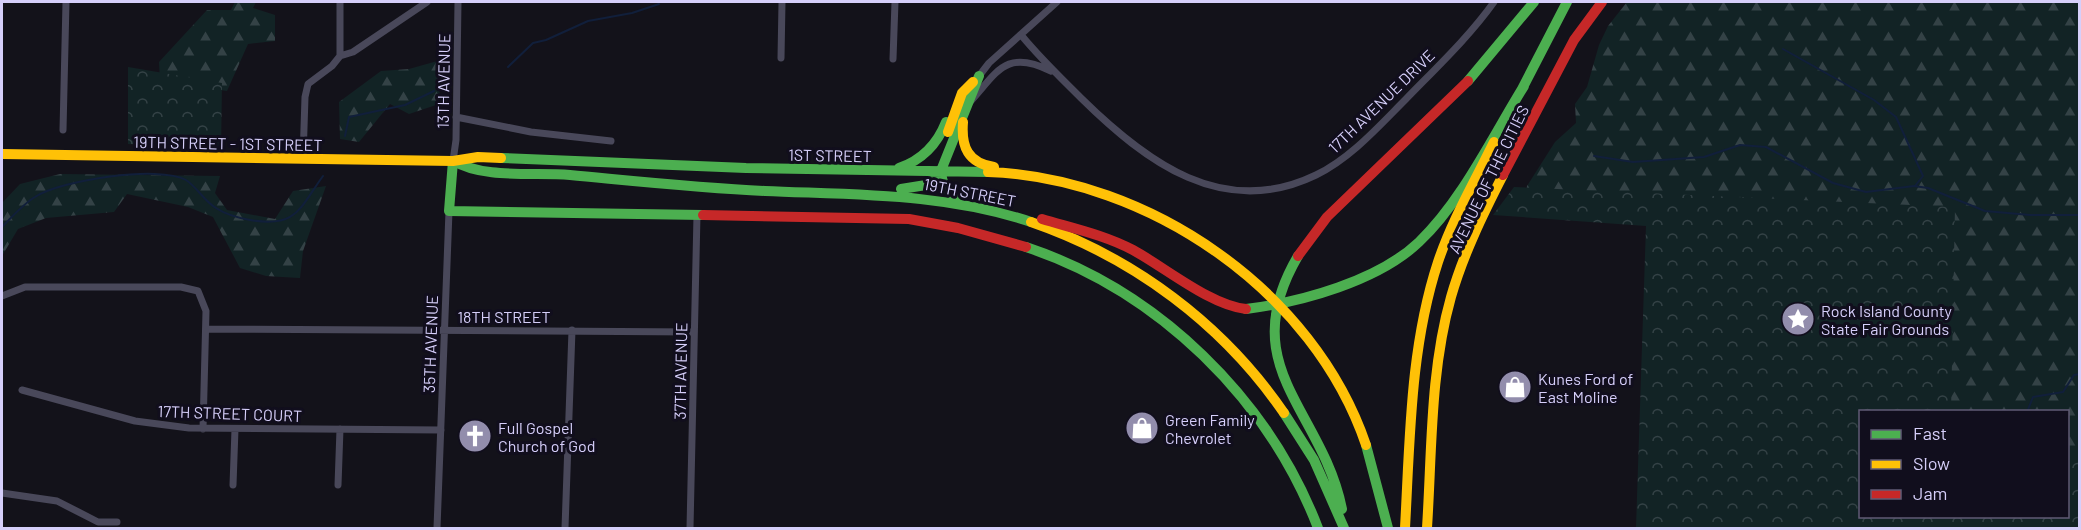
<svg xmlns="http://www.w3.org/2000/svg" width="2081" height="530" viewBox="0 0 2081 530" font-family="Barlow,sans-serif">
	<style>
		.forest { fill: url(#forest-firs) }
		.park { fill: url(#park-crowns) }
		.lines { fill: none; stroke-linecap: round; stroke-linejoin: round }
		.stream { stroke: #111f3b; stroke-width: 2 }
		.street { stroke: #49485a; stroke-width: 7 }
		.fast { stroke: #4caf50; stroke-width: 10 }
		.slow { stroke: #ffc107; stroke-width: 10 }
		.jam { stroke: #c62828; stroke-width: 10 }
		.labels { text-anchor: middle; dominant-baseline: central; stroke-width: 6; stroke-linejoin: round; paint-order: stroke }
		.street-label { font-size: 16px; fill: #d6cffa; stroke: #110e1d }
		.poi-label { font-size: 16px; fill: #d6cffa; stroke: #110e1d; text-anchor: start }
	</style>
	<defs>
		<pattern id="forest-firs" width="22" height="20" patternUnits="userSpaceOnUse" patternTransform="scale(1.5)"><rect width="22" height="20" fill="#122325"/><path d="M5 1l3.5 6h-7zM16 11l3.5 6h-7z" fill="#344246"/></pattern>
		<pattern id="park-crowns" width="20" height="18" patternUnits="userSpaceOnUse" patternTransform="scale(1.5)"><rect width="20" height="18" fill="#122325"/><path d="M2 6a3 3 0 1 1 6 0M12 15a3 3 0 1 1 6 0" fill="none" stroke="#344246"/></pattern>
	</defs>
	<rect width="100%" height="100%" fill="#13121a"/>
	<!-- forest -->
	<path class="forest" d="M 235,2 L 256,2 L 253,8 L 275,15 L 275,41 L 248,44 L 227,91 L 160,81 L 159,62 L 207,10 L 231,10 Z
		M 1627,2 L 2079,2 L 2079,470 L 2068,480 L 2068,412 L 1894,411 L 1837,275 L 1526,194 L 1527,186 L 1555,142 L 1576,123 L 1575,104 L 1587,87 L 1599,45 L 1608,26 Z
		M 441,60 L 439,104 L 409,114 L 390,104 L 359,142 L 340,139 L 339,102 L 381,71 L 409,69 Z
		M 60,174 L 220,176 L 215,193 L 227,210 L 275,219 L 293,191 L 326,186 L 303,251 L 300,278 L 266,276 L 240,268 L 213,217 L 188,207 L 127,194 L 114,212 L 46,218 L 18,229 L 2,256 L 2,203 L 20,184 Z"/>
	<!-- park -->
	<path class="park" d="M 128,67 L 222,83 L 221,149 L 128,144 Z
		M 1514,187 L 1955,207 L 1951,411 L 1860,412 L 1860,516 L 2068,516 L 2068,462 L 2079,462 L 2079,528 L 1636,528 L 1646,226 L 1493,215 Z"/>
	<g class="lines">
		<!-- stream -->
		<path class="stream" d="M 1783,49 L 1874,100 L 1896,117 L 1923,176 L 1915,186
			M 508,67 L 533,43 L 546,40 L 588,21 L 632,13 L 659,4
			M 345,136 L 349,117 L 405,105 L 434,91
			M 1594,156 L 1633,162 L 1704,157 L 1740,145 L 1766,147 L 1833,183 L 1866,192 L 1914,186 L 1928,188 L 1985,211 L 2030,215 L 2080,215
			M 2,227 C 12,217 23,204 35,197 C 61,180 159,165 186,180 C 197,187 204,201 216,208 C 225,214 239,218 250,220 C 297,228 299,209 323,176
			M 2027,412 L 2033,397 L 2063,392 L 2074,375 L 2080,374"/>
		<!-- street -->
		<path class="street" d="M 1022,36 C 1040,58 1061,78 1081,98 C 1146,162 1223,220 1316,175 C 1351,158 1379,126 1406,99 C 1436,68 1469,37 1494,2
			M 340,56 L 353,52 L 427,2
			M 781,58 L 782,2
			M 893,59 L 895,2
			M 979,76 L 989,63 L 1057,2
			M 971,101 C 998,71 1006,49 1051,71
			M 456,117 L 531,132 L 611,141
			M 63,130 L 66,2
			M 303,159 L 305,97 L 308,84 L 332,66 L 340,56 L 340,2
			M 453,161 L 456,140 L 458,2
			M 2,296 L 25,287 L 181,287 L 198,291 L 206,311 L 203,429
			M 206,329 L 694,332
			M 22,390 L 135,421 L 189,428 L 441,430
			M 233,485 L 235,429
			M 338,485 L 340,429
			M 2,493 L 57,501 L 98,522 L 117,522
			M 437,528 L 449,211
			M 565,528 L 572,330
			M 690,528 L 697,215"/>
		<!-- fast -->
		<path class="fast" d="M 1468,81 L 1534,2
			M 1521,91 L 1567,2
			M 501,158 L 746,168 L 988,172
			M 453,161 L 449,211 L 703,215
			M 454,161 C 483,179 535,172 570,175 C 635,181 700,188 765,191 C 856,195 944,193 1031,222
			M 899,168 C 922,160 937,145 946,122
			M 940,170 L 944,186 L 959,200
			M 901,189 L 926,185 L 940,173 L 979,76
			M 1026,247 C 1158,291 1268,398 1318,528
			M 1298,256 C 1233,367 1322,409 1342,509
			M 1246,309 C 1302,302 1378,281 1419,242 C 1462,201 1493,136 1524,86
			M 1284,413 L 1314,460 L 1344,528
			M 1366,445 L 1388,528"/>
		<!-- slow -->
		<path class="slow" d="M 963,122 C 961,147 968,163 994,167
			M 948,132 L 962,93 L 973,82
			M 2,154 L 453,161 L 478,157 L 501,158
			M 988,172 C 1149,178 1314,291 1366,445
			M 1031,222 C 1133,257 1223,324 1284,413
			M 1405,528 C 1410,439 1410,347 1438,262 C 1452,220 1475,181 1494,142
			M 1427,528 C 1432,451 1430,371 1451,297 C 1463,255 1483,214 1503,175"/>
		<!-- jam -->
		<path class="jam" d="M 1503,175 L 1574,40 L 1602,2
			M 703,215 L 909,219 L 958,228 L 1026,247
			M 1042,219 C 1072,228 1105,235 1133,250 C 1166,268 1210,305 1246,309
			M 1298,256 L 1327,217 L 1468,81"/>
	</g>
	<!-- icons -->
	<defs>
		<symbol id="sight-disc" viewBox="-11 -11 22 22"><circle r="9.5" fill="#928dac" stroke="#110e1d"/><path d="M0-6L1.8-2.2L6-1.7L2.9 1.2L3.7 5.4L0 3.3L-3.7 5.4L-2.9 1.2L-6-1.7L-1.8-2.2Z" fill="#fff"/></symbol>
		<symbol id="shop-disc" viewBox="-11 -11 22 22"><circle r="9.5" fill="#928dac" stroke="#110e1d"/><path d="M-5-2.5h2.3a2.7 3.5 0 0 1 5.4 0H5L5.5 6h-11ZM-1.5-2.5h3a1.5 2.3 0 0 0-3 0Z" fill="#fff"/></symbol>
		<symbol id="church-disc" viewBox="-11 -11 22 22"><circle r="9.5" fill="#928dac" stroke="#110e1d"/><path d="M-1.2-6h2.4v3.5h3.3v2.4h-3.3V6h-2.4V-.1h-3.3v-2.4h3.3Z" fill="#fff"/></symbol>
	</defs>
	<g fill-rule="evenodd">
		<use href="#sight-disc" x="1779" y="300" width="38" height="38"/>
		<use href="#shop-disc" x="1496" y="368" width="38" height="38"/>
		<use href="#shop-disc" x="1123" y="409" width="38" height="38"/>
		<use href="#church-disc" x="456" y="417" width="38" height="38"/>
	</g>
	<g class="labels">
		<!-- street labels -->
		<g class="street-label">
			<text transform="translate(443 81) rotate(-89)">13TH AVENUE</text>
			<text transform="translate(1381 101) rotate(-44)">17TH AVENUE DRIVE</text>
			<text transform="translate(228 143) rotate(1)">19TH STREET - 1ST STREET</text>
			<text transform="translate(830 155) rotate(1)">1ST STREET</text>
			<text transform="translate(1488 179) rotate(-64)">AVENUE OF THE CITIES</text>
			<text transform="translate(970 192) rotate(11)">19TH STREET</text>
			<text x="504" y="316">18TH STREET</text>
			<text transform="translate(430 344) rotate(-88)">35TH AVENUE</text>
			<text transform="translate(680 371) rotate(-89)">37TH AVENUE</text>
			<text transform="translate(230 413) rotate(2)">17TH STREET COURT</text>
		</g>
		<!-- poi labels -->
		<g class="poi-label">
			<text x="1821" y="310">Rock Island County<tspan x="1821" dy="18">State Fair Grounds</tspan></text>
			<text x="1538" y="378">Kunes Ford of<tspan x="1538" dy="18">East Moline</tspan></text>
			<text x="1165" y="419">Green Family<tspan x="1165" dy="18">Chevrolet</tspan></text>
			<text x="498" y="427">Full Gospel<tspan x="498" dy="18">Church of God</tspan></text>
		</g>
	</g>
	<!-- border -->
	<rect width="2081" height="530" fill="none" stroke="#d6cffa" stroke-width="6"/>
	<!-- legend -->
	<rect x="1859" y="410" width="210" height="108" fill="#110e1d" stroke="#605b75" stroke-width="1.5"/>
	<rect x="1871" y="430" width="30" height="9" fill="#4caf50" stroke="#605b75" stroke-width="1.5"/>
	<text x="1913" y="440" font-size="18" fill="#d6cffa">Fast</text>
	<rect x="1871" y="460" width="30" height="9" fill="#ffc107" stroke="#605b75" stroke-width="1.5"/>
	<text x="1913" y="470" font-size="18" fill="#d6cffa">Slow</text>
	<rect x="1871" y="490" width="30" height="9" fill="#c62828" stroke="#605b75" stroke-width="1.5"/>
	<text x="1913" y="500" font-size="18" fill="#d6cffa">Jam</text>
</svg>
